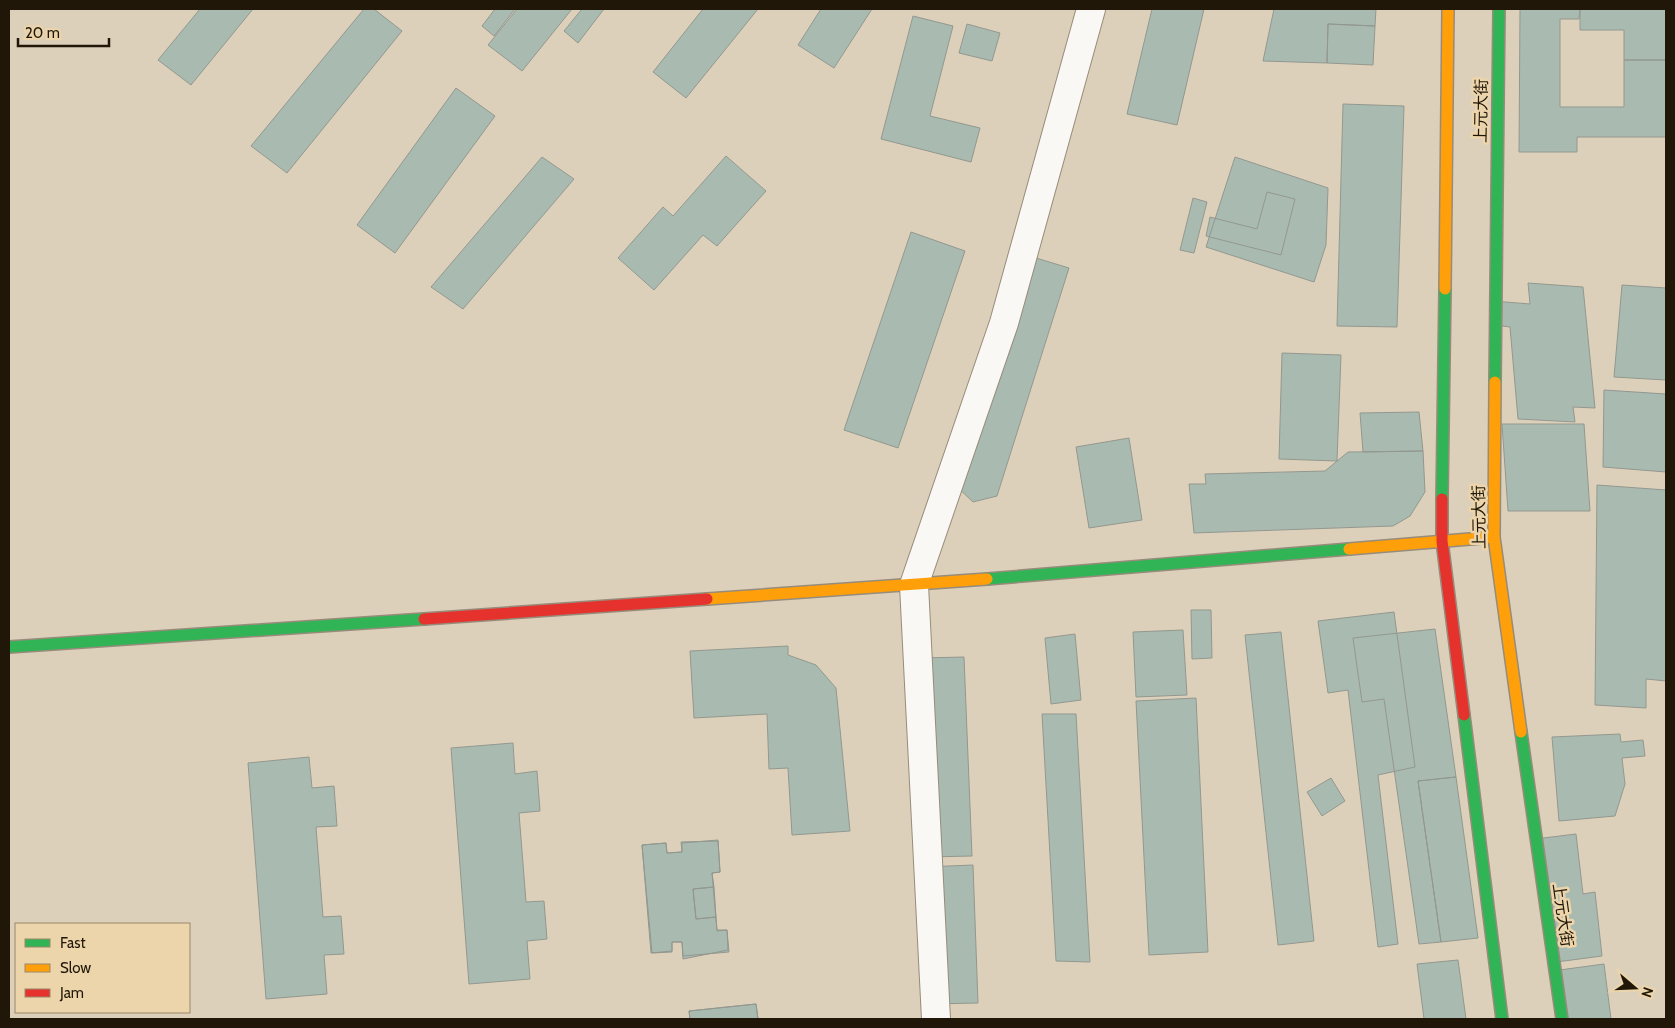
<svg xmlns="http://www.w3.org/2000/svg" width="1675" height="1028" viewBox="0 0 1675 1028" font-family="Cabin,'Noto Sans SC',sans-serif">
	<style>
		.building { fill: #a9bab1; stroke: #93988f }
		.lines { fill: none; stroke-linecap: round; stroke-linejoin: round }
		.street-casing { stroke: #978c7b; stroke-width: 30 }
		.fast-casing { stroke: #978c7b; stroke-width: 14 }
		.slow-casing { stroke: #978c7b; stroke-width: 14 }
		.jam-casing { stroke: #978c7b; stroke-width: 14 }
		.street { stroke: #faf8f5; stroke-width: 28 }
		.fast { stroke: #30b455; stroke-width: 11 }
		.slow { stroke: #ff9f0a; stroke-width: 11 }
		.jam { stroke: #e5322d; stroke-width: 11 }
		.labels { text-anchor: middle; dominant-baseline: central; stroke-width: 5; stroke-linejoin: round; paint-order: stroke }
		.street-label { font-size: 16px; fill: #201708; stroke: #ecd4ab }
	</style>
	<rect width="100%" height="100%" fill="#ddd0ba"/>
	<!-- building -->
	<path class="building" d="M 200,9 L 253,9 L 191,85 L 158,60 Z
		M 364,9 L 374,9 L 402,31 L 287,173 L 251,146 Z
		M 495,9 L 515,9 L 494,36 L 482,26 Z
		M 517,9 L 572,9 L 522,71 L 488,45 Z
		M 582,9 L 604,9 L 578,43 L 564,31 Z
		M 703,9 L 758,9 L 686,98 L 653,72 Z
		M 821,9 L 872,9 L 834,68 L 798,45 Z
		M 1152,9 L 1204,9 L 1177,125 L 1127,114 Z
		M 1274,9 L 1376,9 L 1375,26 L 1328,24 L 1327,63 L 1263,61 Z
		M 1520,9 L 1580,9 L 1579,19 L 1560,19 L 1560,107 L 1624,107 L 1624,60 L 1666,60 L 1666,137 L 1577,137 L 1577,152 L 1519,152 Z
		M 1580,9 L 1666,9 L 1666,60 L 1624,60 L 1624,30 L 1580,30 Z
		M 913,16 L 953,26 L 930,116 L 980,128 L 971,162 L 881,139 Z
		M 967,24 L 1000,33 L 992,61 L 959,53 Z
		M 1328,24 L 1375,26 L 1373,65 L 1327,63 Z
		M 456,88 L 495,116 L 395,253 L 357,225 Z
		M 1343,104 L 1404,106 L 1397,327 L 1337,326 Z
		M 726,156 L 766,191 L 717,246 L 703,235 L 654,290 L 618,258 L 663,207 L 673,216 Z
		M 542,157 L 574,179 L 463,309 L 431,287 Z
		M 1235,157 L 1328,188 L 1326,245 L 1314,282 L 1206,247 Z
		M 1267,192 L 1295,199 L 1281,255 L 1206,236 L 1210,217 L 1257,229 Z
		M 1193,198 L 1207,202 L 1194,253 L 1180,250 Z
		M 911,232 L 965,251 L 898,448 L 844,430 Z
		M 1023,254 L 1069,268 L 997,496 L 973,502 L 952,482 Z
		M 1528,283 L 1583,287 L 1595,408 L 1573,407 L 1575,422 L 1518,419 L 1510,327 L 1495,325 L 1493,301 L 1530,304 Z
		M 1622,285 L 1666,288 L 1666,380 L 1614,377 Z
		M 1282,353 L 1341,355 L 1337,461 L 1279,459 Z
		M 1604,390 L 1666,394 L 1666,472 L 1603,467 Z
		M 1419,412 L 1423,451 L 1363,452 L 1360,413 Z
		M 1502,424 L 1584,424 L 1590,511 L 1508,511 Z
		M 1129,438 L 1142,520 L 1089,528 L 1076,447 Z
		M 1423,451 L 1425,492 L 1410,516 L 1393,526 L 1194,533 L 1189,484 L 1206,484 L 1205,474 L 1325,471 L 1348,452 Z
		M 1597,485 L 1666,490 L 1666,681 L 1646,679 L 1646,708 L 1595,705 Z
		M 1191,610 L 1211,610 L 1212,658 L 1192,659 Z
		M 1394,612 L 1415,767 L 1378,775 L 1398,944 L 1378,947 L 1348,690 L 1328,693 L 1318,621 Z
		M 1435,629 L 1456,777 L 1418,781 L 1441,942 L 1419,944 L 1384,699 L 1362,702 L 1353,638 Z
		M 1183,630 L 1187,695 L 1136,697 L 1133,632 Z
		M 1281,632 L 1314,941 L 1278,945 L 1245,635 Z
		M 1075,634 L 1081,700 L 1051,704 L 1045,638 Z
		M 788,646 L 788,655 L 816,665 L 836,688 L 850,831 L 792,835 L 788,768 L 769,769 L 767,714 L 694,718 L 690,651 Z
		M 964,657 L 972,856 L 928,857 L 922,658 Z
		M 1196,698 L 1208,952 L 1149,955 L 1136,701 Z
		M 1042,714 L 1076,714 L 1090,962 L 1056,961 Z
		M 1620,734 L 1621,742 L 1643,740 L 1645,756 L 1622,758 L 1625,784 L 1615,816 L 1559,821 L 1552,737 Z
		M 513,743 L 515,774 L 537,771 L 540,811 L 519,813 L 526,902 L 544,901 L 547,939 L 527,941 L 530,979 L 469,984 L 451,748 Z
		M 309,757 L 312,788 L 334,786 L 337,826 L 316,827 L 323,917 L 341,916 L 344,954 L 324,955 L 327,994 L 266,999 L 248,763 Z
		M 1456,777 L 1478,938 L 1441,942 L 1418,781 Z
		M 1331,778 L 1345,801 L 1322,816 L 1307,792 Z
		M 1576,834 L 1583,894 L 1595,892 L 1602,956 L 1549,963 L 1535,839 Z
		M 718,840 L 720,872 L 712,873 L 714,887 L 693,889 L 696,919 L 716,917 L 717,930 L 727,930 L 729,952 L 683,956 L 682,942 L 672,942 L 672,951 L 651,953 L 642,845 L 666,843 L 667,853 L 682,852 L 682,843 Z
		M 718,841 L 720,872 L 712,873 L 717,931 L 727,930 L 728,950 L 683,959 L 682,942 L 672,942 L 672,952 L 652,953 L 642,845 L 666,843 L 667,853 L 682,852 L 681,842 Z
		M 973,865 L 978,1003 L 930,1004 L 924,867 Z
		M 714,887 L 716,917 L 696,919 L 693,889 Z
		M 1458,960 L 1466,1019 L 1424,1019 L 1417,964 Z
		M 1604,964 L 1611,1019 L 1558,1019 L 1552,971 Z
		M 756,1004 L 758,1019 L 690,1019 L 689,1011 Z
		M 756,1004 L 758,1019 L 690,1019 L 689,1011 Z"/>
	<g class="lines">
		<defs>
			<path id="street" d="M 936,1019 L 914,585 L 1004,323 L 1091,9"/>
			<path id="fast" d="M 1495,382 L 1499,9
				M 1442,499 L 1445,289
				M 987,579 L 1349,549
				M 9,647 L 424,619
				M 1464,715 L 1502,1019
				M 1521,732 L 1562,1019"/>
			<path id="slow" d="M 1445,289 L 1448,9
				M 1495,382 L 1494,537 L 1521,732
				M 1349,549 L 1494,537
				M 707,599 L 987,579"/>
			<path id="jam" d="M 1442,499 L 1442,541 L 1464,715
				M 424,619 L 707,599"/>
		</defs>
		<!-- street casing -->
		<use href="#street" class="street-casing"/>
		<!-- fast casing -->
		<use href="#fast" class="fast-casing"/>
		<!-- slow casing -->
		<use href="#slow" class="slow-casing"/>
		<!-- jam casing -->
		<use href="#jam" class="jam-casing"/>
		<!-- street -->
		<use href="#street" class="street"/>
		<!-- fast -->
		<use href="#fast" class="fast"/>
		<!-- slow -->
		<use href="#slow" class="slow"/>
		<!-- jam -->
		<use href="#jam" class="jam"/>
	</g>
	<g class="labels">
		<!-- street labels -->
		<g class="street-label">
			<text transform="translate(1481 111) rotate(-89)">上元大街</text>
			<text transform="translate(1479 517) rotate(-91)">上元大街</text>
			<text transform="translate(1563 915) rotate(82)">上元大街</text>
		</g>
	</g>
	<!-- border -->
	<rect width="1675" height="1028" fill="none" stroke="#201708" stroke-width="20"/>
	<!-- legend -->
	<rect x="15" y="923" width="175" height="90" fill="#ecd4ab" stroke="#9a886a"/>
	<rect x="25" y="939" width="25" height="8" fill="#30b455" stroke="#9a886a"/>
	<text x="60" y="948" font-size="15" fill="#201708">Fast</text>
	<rect x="25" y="964" width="25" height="8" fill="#ff9f0a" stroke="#9a886a"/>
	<text x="60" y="973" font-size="15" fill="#201708">Slow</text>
	<rect x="25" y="989" width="25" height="8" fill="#e5322d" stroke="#9a886a"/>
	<text x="60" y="998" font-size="15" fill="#201708">Jam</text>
	<!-- north arrow -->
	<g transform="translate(1635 988) rotate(109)" stroke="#ecd4ab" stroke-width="4" paint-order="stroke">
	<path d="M0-4L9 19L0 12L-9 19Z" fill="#201708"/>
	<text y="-8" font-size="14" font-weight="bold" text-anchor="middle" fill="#201708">N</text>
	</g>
	<!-- scale -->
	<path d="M18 38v8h91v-8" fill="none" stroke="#201708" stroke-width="2.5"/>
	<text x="25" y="38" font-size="15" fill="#201708" stroke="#ecd4ab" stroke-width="4" paint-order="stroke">20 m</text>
</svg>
